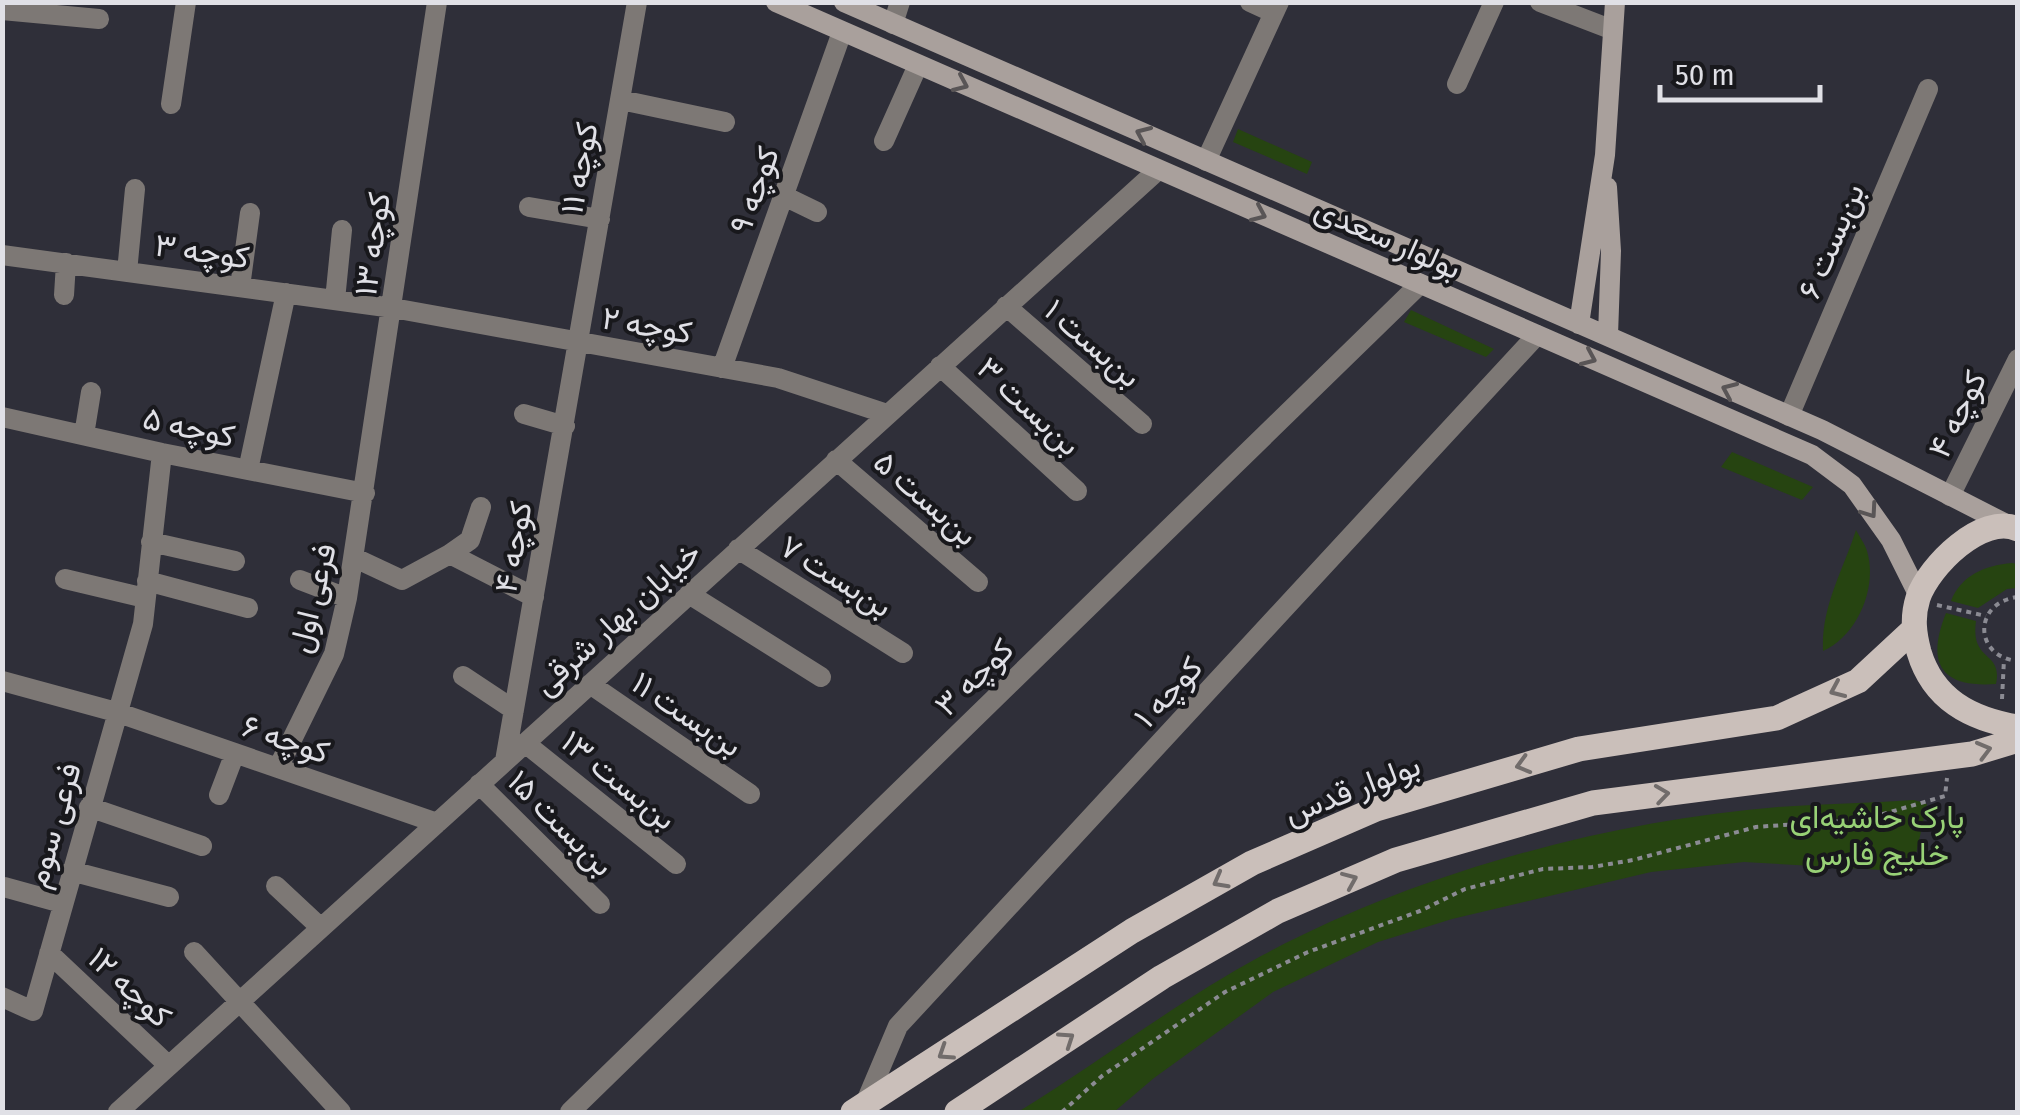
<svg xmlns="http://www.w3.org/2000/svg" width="2020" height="1115" viewBox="0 0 2020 1115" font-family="'Fira Sans Condensed',Vazirmatn,sans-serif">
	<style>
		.green { fill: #264411 }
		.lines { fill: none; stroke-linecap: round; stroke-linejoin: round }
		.path { stroke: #8b8b93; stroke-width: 4; stroke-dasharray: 5 5; stroke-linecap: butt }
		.street { stroke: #7d7875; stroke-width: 20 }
		.secondary { stroke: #a9a09c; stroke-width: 20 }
		.primary { stroke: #cabfba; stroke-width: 25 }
		.oneway { stroke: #595556 }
		.oneway2 { stroke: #716c6b }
		.labels { text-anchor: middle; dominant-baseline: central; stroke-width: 8; stroke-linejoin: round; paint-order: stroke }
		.street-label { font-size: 32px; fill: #e0e0e6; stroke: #18181c }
		.park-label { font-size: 32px; fill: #98d176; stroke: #18181c }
	</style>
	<rect width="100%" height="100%" fill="#2f2f39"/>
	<!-- green -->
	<path class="green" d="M 1238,129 L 1312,162 L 1307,174 L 1233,142 Z
		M 1411,310 L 1494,349 L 1486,357 L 1404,322 Z
		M 1732,452 L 1813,487 L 1802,500 L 1721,467 Z
		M 1856,530 C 1859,536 1865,544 1867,551 C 1878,588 1857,636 1823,651 C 1821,606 1843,571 1856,530 Z
		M 2012,563 L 2017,564 L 2017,588 L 2007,589 L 1978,608 L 1951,601 C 1961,575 1986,565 2012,563 Z
		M 1946,613 L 1976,621 C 1970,663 2003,650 1996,684 C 1940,688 1926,663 1946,613 Z
		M 1914,800 L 1927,804 L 1915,859 L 1900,871 L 1744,862 L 1651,872 L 1452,919 L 1378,942 L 1273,992 L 1154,1078 L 1114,1112 L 1018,1112 C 1100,1062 1176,1002 1261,956 C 1414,874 1605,821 1778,807 C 1823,804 1869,803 1914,800 Z"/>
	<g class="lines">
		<!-- path -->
		<path class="path" d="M 2018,597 C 1973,602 1973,657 2018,661
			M 1937,605 L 1986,616
			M 2002,699 L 2004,659
			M 1062,1112 L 1102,1076 L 1225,992 L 1308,952 L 1420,911 L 1465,889 L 1543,869 L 1592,867 L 1633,860 L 1756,827 L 1866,819 L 1945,796 L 1947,778"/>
		<!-- street -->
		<path class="street" d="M 1250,2 L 1274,13
			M 1540,2 L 1613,30
			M 2,10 L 99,19
			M 893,24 L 900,2
			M 1457,84 L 1494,2
			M 621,100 L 725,122
			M 171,104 L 186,2
			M 884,141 L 918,65
			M 1206,161 L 1279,2
			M 784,196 L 817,212
			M 529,207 L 600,219
			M 2,255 L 393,308 L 778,378 L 887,414
			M 127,272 L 135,189
			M 240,287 L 250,213
			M 64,295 L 66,263
			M 335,300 L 342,230
			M 1006,306 L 1142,424
			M 940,366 L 1077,491
			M 722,368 L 842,32
			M 524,414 L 565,426
			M 1789,416 L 1928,89
			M 2,417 L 162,453 L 365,493
			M 84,435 L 91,392
			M 836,460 L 978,582
			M 248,470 L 286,293
			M 1950,496 L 2018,359
			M 151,542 L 235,561
			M 738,549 L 903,653
			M 450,554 L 470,540 L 481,507
			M 355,558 L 402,580 L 450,554 L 534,597
			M 65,579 L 145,598
			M 300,580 L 347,598
			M 147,581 L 248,608
			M 689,594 L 821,677
			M 463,676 L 514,710
			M 2,681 L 116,712 L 437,823
			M 590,684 L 750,794
			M 525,743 L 676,864
			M 505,761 L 637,2
			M 278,768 L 334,654 L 347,598 L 437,2
			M 479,784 L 600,904
			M 219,795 L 235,753
			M 89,807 L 202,846
			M 71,871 L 169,897
			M 276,886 L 321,928
			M 4,887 L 62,903
			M 194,952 L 341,1112
			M 49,953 L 169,1066
			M 2,997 L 33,1011 L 143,624 L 162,453
			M 865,1104 L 898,1026 L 1537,335
			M 118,1112 L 1158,170
			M 570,1112 L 1420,284"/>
		<!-- secondary -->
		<path class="secondary" d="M 776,2 L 1812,455 L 1852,485 L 1891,540 L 1919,596
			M 844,2 L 1822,430 L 2006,524
			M 1607,187 L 1611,251 L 1608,335
			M 1579,324 L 1605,155 L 1615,2"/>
		<!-- primary -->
		<path class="primary" d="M 2018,529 C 1982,513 1929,566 1918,598 C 1912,617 1914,633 1919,652 C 1933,699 1970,719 2018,727
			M 853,1112 L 1132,931 L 1252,863 L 1376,809 L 1579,749 L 1777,718 L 1858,681 L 1913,630
			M 957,1112 L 1162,977 L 1278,911 L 1396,860 L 1593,803 L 1972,754 L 2018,740"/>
	</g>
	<!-- one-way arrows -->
	<defs><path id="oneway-chevron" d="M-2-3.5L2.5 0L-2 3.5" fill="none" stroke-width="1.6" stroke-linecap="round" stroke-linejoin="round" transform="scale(2.5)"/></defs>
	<g class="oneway">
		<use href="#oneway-chevron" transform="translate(961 84) rotate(24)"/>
		<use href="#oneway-chevron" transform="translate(1143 134) rotate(-156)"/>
		<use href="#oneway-chevron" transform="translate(1259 214) rotate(24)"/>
		<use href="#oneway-chevron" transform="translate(1589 358) rotate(24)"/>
		<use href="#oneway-chevron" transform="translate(1729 390) rotate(-156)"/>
		<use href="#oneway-chevron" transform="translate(1870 511) rotate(55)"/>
	</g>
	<g class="oneway2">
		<use href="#oneway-chevron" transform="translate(1837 690) rotate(156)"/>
		<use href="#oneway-chevron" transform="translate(1984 750) rotate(-15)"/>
		<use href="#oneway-chevron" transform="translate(1523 765) rotate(164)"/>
		<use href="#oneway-chevron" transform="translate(1662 794) rotate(-8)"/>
		<use href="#oneway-chevron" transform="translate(1350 880) rotate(-23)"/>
		<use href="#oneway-chevron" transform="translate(1220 881) rotate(151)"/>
		<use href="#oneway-chevron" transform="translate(1067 1039) rotate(-34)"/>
		<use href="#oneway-chevron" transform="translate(945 1053) rotate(147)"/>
	</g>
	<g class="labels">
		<!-- street labels -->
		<g class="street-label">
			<text transform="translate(579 168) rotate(-80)">کوچه ۱۱</text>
			<text transform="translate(754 190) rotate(-70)">کوچه ۹</text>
			<text transform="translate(1388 238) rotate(24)">بولوار سعدی</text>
			<text transform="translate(1831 241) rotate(-67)">بن‌بست ۶</text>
			<text transform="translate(372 244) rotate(-82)">کوچه ۱۳</text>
			<text transform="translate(202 251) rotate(8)">کوچه ۳</text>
			<text transform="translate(647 325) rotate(10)">کوچه ۲</text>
			<text transform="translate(1093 343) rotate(41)">بن‌بست ۱</text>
			<text transform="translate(1029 406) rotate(43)">بن‌بست ۳</text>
			<text transform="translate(1957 414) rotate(-64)">کوچه ۴</text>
			<text transform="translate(189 427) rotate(12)">کوچه ۵</text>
			<text transform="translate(926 498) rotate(41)">بن‌بست ۵</text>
			<text transform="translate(513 547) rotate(-80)">کوچه ۴</text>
			<text transform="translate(836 576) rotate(32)">بن‌بست ۷</text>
			<text transform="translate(312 598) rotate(-76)">فرعی اول</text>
			<text transform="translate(617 618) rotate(-42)">خیابان بهار شرقی</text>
			<text transform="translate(974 677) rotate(-44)">کوچه ۳</text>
			<text transform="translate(1168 692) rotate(-47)">کوچه ۱</text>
			<text transform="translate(687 714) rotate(34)">بن‌بست ۱۱</text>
			<text transform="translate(286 739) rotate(19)">کوچه ۶</text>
			<text transform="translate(619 780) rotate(39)">بن‌بست ۱۳</text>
			<text transform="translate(1352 789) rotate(-21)">بولوار قدس</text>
			<text transform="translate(561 823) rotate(45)">بن‌بست ۱۵</text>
			<text transform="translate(53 825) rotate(-74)">فرعی سوم</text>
			<text transform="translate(130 987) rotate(43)">کوچه ۱۲</text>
		</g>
		<!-- park labels -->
		<g class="park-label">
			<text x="1877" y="817">پارک حاشیه‌ای<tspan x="1877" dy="37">خلیج فارس</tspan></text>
		</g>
	</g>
	<!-- border -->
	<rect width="2020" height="1115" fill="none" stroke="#e0e0e6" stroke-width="10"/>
	<!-- scale -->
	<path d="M1660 85v15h160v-15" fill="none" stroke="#e0e0e6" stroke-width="5"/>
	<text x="1675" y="85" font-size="30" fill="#e0e0e6" stroke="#18181c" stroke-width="8" paint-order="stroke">50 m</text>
</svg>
